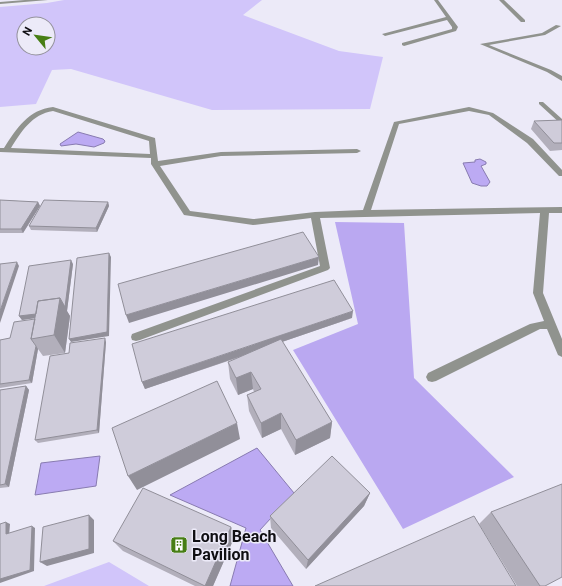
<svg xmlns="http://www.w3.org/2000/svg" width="562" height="586" viewBox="0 0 562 586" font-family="Roboto,sans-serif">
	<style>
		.green { fill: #d1c5fa; fill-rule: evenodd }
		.forest { fill: #baa8f1 }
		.water { fill: #bcaaf3; stroke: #887bb0 }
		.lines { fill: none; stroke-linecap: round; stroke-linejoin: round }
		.street { fill: #90938e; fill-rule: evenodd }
		.wall { fill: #b2afbb }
		.shaded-wall { fill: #918f99 }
		.building { fill: #cfccda; stroke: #918f99 }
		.labels { text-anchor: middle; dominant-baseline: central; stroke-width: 3; stroke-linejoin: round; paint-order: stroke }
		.near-poi-label { font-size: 16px; font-weight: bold; fill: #0f0e12; stroke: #eceaf8; text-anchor: start }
	</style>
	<rect width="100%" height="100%" fill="#eceaf8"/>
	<!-- green -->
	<path class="green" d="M 64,0 L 262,0 L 243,15 L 339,51 L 383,57 L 370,109 L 212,110 L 71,69 L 52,70 L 36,104 L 0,107 L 0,7 L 47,3 ZM 24,24 L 48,24 L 48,48 L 24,48 Z
		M 109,562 L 149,586 L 44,586 Z"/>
	<!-- forest -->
	<path class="forest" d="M 335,222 L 404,223 L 414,378 L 514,477 L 403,529 L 293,350 L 358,324 Z"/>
	<!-- water -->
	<path class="water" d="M 78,132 L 103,139 L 105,141 L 104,143 L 94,147 L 76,144 L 61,146 L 60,144 Z
		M 475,160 L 480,159 L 486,162 L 486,164 L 481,166 L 490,182 L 487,186 L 481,186 L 472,183 L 463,163 L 475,162 Z
		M 257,448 L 294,493 L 260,530 L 293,586 L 230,586 L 246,528 L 170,495 Z
		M 100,456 L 96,486 L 35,495 L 41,463 Z"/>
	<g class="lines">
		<!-- street -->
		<path class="street" d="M 25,0 L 48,0 L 0,4 L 0,2 Z
			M 434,0 L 438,0 L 458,27 L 456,31 L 404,46 L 402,45 L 402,43 L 452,29 L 452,27 L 447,20 L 385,36 L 382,34 L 446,17 Z
			M 499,0 L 504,0 L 525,20 L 525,22 L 521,22 Z
			M 556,25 L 561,26 L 545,35 L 489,45 L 551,70 L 562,76 L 562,81 L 547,72 L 480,44 L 542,33 Z
			M 539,102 L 543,102 L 562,119 L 562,125 L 539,104 Z
			M 53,107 L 155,138 L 158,161 L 221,152 L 357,149 L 361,151 L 357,153 L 221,156 L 160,166 L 190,211 L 253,219 L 315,212 L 363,210 L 394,122 L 469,107 L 493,113 L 533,139 L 562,170 L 562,176 L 559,176 L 527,143 L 489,115 L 469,111 L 399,124 L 371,210 L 562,207 L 562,213 L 549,213 L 543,293 L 562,339 L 562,357 L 558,355 L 547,329 L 540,329 L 436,381 L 432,382 L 428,381 L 426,377 L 428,373 L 530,324 L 544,321 L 533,293 L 540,213 L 320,218 L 330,268 L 328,270 L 140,340 L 136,341 L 132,340 L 131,337 L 132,334 L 320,266 L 311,218 L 253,225 L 184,215 L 151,164 L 151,158 L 0,152 L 0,148 L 4,148 C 17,128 28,110 53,107 ZM 53,111 L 149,141 L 150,154 L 11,148 C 21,132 32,114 53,111 Z"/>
	</g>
	<!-- wall -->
	<path class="wall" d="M 562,120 L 562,150 L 550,151 L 531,129 L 534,121 Z
		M 0,200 L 38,202 L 40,206 L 23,233 L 0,233 Z
		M 108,202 L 109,206 L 97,232 L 31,230 L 29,226 Z
		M 73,264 L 67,311 L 70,316 L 65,353 L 43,356 L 38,349 L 32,383 L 0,388 L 0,340 L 10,338 L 35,319 L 35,318 L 22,320 L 19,316 Z
		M 352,318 L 282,342 L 332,422 L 330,438 L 295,455 L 281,429 L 262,438 L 249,411 L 247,395 L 254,392 L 253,389 L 238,395 L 230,379 L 228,362 L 240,357 L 145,389 L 142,382 Z
		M 106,342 L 99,433 L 38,443 L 35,440 L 69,353 Z
		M 26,386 L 29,390 L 9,487 L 0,488 L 0,390 Z
		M 370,493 L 364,506 L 306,569 L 271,528 L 270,516 Z
		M 491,512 L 545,586 L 517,586 L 479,524 Z
		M 231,527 L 234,538 L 213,586 L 195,586 L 123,551 L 113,541 Z"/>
	<!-- shaded-wall -->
	<path class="shaded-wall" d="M 38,202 L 40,206 L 23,233 L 21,229 Z
		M 108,202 L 109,206 L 97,232 L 96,228 Z
		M 109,253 L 111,257 L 109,336 L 71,342 L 69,339 Z
		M 319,257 L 318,265 L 129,323 L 126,315 Z
		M 71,260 L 73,264 L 67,311 L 70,316 L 65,353 L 54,335 L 57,315 L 22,320 L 19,316 L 60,298 Z
		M 17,262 L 19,266 L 0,323 L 0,311 Z
		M 353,311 L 352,318 L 145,389 L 142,382 Z
		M 105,338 L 106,342 L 99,433 L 97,430 Z
		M 36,346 L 38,349 L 32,383 L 29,380 Z
		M 251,372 L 253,389 L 238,395 L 236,378 Z
		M 26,386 L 29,390 L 9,487 L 5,484 Z
		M 281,413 L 281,429 L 262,438 L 261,423 Z
		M 332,422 L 330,438 L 295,455 L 296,440 Z
		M 237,423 L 240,439 L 137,490 L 128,476 Z
		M 370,493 L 364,506 L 306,569 L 308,560 Z
		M 89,515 L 94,520 L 94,553 L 47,566 L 40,562 Z
		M 6,522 L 10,524 L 9,536 L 6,534 Z
		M 32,526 L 35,528 L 34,571 L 0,583 L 0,579 Z
		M 231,527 L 234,538 L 213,586 L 205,586 Z"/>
	<!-- building -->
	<path class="building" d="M 562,120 L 562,143 L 554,143 L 534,121 Z
		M 0,200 L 38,202 L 21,229 L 0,229 Z
		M 44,200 L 108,202 L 96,228 L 29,226 Z
		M 303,232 L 319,257 L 126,315 L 118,284 Z
		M 109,253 L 107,332 L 69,339 L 77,258 Z
		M 71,260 L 65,307 L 60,298 L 38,301 L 36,314 L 19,316 L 29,266 Z
		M 17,262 L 0,311 L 0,264 Z
		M 334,280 L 353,311 L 142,382 L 132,344 Z
		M 60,298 L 54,335 L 31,339 L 38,301 Z
		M 35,319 L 31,339 L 36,346 L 29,380 L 0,384 L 0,340 L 10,338 L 14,322 Z
		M 105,338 L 97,430 L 35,440 L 50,356 L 69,353 L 70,343 Z
		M 281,339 L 332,422 L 296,440 L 281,413 L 261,423 L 247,395 L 261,389 L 251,372 L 236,378 L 228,362 Z
		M 217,381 L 237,423 L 128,476 L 112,428 Z
		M 26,386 L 5,484 L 0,485 L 0,390 Z
		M 332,456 L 370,493 L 308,560 L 270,516 Z
		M 562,484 L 562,577 L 545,586 L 540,586 L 491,512 Z
		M 143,488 L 231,527 L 205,586 L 113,541 Z
		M 89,515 L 89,549 L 40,562 L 43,527 Z
		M 474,516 L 516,586 L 315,586 Z
		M 6,522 L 6,534 L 32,526 L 30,570 L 0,579 L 0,524 Z"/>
	<!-- icons -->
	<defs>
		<symbol id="building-square" viewBox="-11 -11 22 22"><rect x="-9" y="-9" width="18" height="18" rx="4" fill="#477e14" stroke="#eceaf8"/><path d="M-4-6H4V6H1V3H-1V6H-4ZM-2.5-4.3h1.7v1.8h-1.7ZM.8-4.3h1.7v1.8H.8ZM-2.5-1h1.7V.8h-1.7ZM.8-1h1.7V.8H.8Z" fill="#fff"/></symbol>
	</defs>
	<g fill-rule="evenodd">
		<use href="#building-square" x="169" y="535" width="20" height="20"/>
	</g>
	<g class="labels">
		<!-- near-poi labels -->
		<g class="near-poi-label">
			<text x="192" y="536">Long Beach<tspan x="192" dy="18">Pavilion</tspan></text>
		</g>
	</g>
	<!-- north arrow -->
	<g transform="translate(36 36) rotate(299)"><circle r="19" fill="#eceaf8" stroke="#94929c"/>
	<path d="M0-3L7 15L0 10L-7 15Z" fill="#477e14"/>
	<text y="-6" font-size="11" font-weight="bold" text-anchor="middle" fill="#0f0e12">N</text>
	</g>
</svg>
